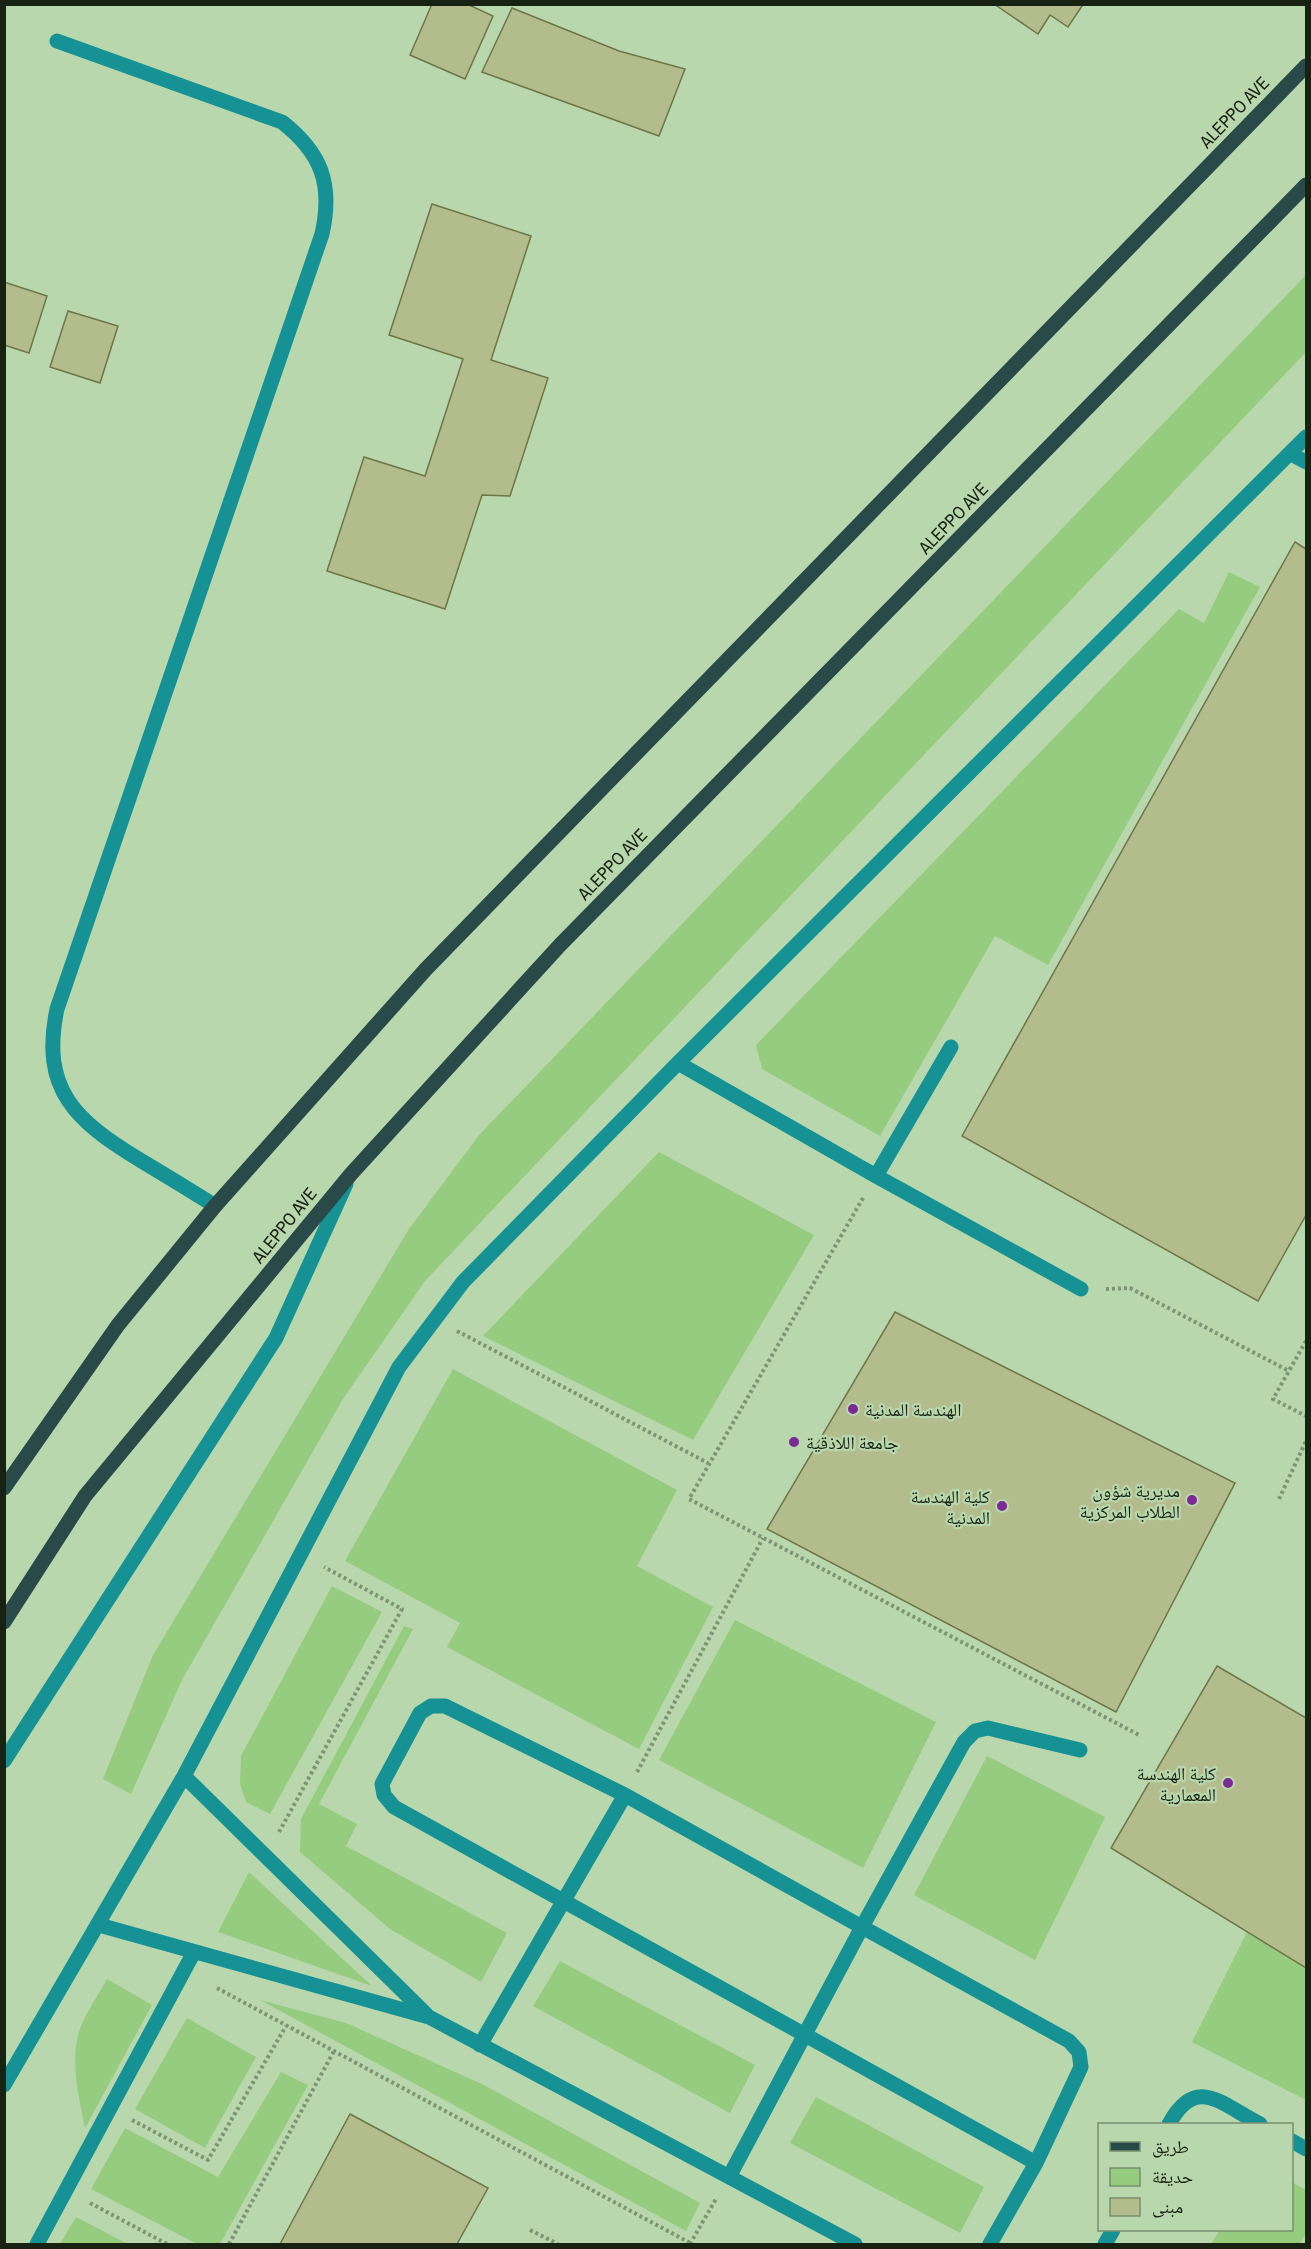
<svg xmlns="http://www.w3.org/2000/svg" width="1311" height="2249" viewBox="0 0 1311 2249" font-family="'Archivo Narrow','Noto Naskh Arabic',sans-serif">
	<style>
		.green { fill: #96cc7f }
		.building { fill: #b3bc8c; stroke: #6e7649; stroke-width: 1.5 }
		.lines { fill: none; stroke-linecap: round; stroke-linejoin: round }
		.path { stroke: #7d9474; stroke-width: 4; stroke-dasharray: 3 3; stroke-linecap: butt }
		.lane { stroke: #169294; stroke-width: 15 }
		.street { stroke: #169294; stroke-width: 15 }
		.primary { stroke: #2a4a4a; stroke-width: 15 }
		.poi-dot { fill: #7c2897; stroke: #b9d7ad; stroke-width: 2 }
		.labels { text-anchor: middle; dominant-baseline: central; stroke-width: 4.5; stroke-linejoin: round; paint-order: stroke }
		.street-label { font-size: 18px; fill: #172212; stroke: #b9d7ad }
		.poi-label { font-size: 18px; fill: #172212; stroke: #b9d7ad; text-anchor: end }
	</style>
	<rect width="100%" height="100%" fill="#b9d7ad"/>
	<!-- green -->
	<path class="green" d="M 1306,275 L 1306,352 L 425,1281 L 343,1399 L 182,1680 L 131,1794 L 103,1779 L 153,1655 L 409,1229 L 480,1134 Z
		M 1229,572 L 1260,587 L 1048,965 L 995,936 L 880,1136 L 762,1069 L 756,1045 L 1179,609 L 1204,623 Z
		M 659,1152 L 814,1235 L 693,1440 L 483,1336 Z
		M 453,1369 L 677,1490 L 637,1566 L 713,1607 L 639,1749 L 447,1647 L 460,1623 L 345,1561 Z
		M 332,1586 L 382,1612 L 270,1814 L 246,1802 L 240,1784 L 241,1756 Z
		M 735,1620 L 936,1722 L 863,1868 L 659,1760 Z
		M 404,1626 L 413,1629 L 319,1804 L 357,1824 L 346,1846 L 507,1933 L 481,1982 L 390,1929 L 300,1852 L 301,1819 Z
		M 987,1756 L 1105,1817 L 1035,1960 L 914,1895 Z
		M 249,1872 L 372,1986 L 218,1932 Z
		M 1247,1932 L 1306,1968 L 1306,2100 L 1192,2042 Z
		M 560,1961 L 755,2065 L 730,2113 L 533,2006 Z
		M 107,1979 L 152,2005 L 85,2128 C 78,2093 68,2055 83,2021 C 90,2007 99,1993 107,1979 Z
		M 260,2000 L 346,2023 L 482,2084 L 700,2203 L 686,2231 Z
		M 187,2018 L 256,2057 L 205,2148 L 135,2109 Z
		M 281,2072 L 308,2085 L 220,2244 L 197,2244 L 91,2189 L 125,2128 L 218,2177 Z
		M 816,2097 L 984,2187 L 960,2233 L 790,2143 Z
		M 1292,2182 L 1306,2190 L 1306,2233 L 1300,2244 L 1211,2244 L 1220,2230 L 1292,2230 Z
		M 76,2217 L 128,2244 L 60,2244 Z"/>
	<!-- building -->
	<path class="building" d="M 432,4 L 467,4 L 493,16 L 465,79 L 410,55 Z
		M 994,4 L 1080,4 L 1082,6 L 1068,27 L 1050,15 L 1038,34 Z
		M 512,8 L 619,51 L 685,69 L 659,136 L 482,72 Z
		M 432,204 L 531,236 L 491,360 L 548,378 L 510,496 L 482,495 L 445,609 L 327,571 L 364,457 L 425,476 L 463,359 L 389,335 Z
		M 4,282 L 47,296 L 29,353 L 4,345 Z
		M 68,311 L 118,326 L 100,383 L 50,367 Z
		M 1295,542 L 1306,549 L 1306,1215 L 1258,1301 L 962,1136 Z
		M 895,1312 L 1235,1483 L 1116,1712 L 767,1529 Z
		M 1217,1666 L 1306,1718 L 1306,1968 L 1111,1848 Z
		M 350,2114 L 488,2188 L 457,2244 L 280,2244 Z"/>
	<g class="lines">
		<!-- path -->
		<path class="path" d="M 863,1198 L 689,1499 L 1139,1735
			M 1106,1289 L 1130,1288 L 1289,1371
			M 457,1331 L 708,1463
			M 1306,1341 L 1273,1399 L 1306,1416
			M 1279,1499 L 1306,1441
			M 637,1772 L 763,1538
			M 279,1832 L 402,1609 L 324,1567
			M 217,1988 L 692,2244
			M 132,2120 L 208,2160 L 286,2026
			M 90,2203 L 167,2244
			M 530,2230 L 558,2244
			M 229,2244 L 334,2051
			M 690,2244 L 716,2199"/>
		<!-- lane -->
		<path class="lane" d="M 1291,454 L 1306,462
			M 678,1063 L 876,1176 L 1081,1289
			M 876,1176 L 951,1047
			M 184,1776 L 427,2015
			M 625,1795 L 445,1706 L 431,1706 L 420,1713 L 382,1784 L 384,1795 L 394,1807 L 1036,2163
			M 99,1925 L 429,2017 L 855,2244
			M 480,2045 L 625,1795 L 862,1927 L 964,1742 L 975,1731 L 988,1728 L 1080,1750
			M 4,2085 L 184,1776 L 399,1367 L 463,1282 L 678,1063 L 1306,437
			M 1169,2124 C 1196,2074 1221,2104 1260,2124
			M 1292,2141 L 1306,2149
			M 729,2177 L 862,1927 L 1069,2041 L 1079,2052 L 1081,2067 L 1036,2163 L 990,2244
			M 1105,2244 L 1113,2230"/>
		<!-- street -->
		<path class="street" d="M 57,41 L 282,122 C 322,153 333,185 322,234 L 57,1009 C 40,1090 76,1121 140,1160 C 165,1175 190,1190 215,1206
			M 4,1761 L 276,1338 L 346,1184
			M 37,2244 L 194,1952"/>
		<!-- primary -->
		<path class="primary" d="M 4,1488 L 118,1325 L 215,1206 L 426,969 L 1306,66
			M 4,1622 L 85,1496 L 351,1174 L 560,945 L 1306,185"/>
	</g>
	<!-- markers -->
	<g class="poi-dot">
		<circle cx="853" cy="1409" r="6"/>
		<circle cx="794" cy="1442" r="6"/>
		<circle cx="1192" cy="1500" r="6"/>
		<circle cx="1002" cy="1506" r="6"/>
		<circle cx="1228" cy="1783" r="6"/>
	</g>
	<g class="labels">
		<!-- street labels -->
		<g class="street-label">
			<text transform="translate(1234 112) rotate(-46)">ALEPPO AVE</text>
			<text transform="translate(953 518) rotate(-46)">ALEPPO AVE</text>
			<text transform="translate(612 864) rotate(-46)">ALEPPO AVE</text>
			<text transform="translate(284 1225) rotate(-51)">ALEPPO AVE</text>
		</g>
		<!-- poi labels -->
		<g class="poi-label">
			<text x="865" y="1409" text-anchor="start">الهندسة المدنية</text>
			<text x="806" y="1442" text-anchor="start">جامعة اللاذقية</text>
			<text x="1180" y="1490">مديرية شؤون<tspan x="1180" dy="21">الطلاب المركزية</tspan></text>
			<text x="990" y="1496">كلية الهندسة<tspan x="990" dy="21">المدنية</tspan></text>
			<text x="1216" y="1773">كلية الهندسة<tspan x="1216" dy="21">المعمارية</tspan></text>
		</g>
	</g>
	<!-- border -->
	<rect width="1311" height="2249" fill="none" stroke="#172212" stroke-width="12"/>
	<!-- legend -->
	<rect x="1098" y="2123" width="195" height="108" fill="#b9d7ad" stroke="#788f6f" stroke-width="1.5"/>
	<rect x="1110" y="2142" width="30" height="9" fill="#2a4a4a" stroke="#788f6f" stroke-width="1.5"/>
	<text x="1152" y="2153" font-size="18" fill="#172212">طريق</text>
	<rect x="1110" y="2168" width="30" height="18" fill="#96cc7f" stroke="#788f6f" stroke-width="1.5"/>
	<text x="1152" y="2183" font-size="18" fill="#172212">حديقة</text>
	<rect x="1110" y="2198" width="30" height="18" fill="#b3bc8c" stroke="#788f6f" stroke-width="1.5"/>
	<text x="1152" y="2213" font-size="18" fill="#172212">مبنى</text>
</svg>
